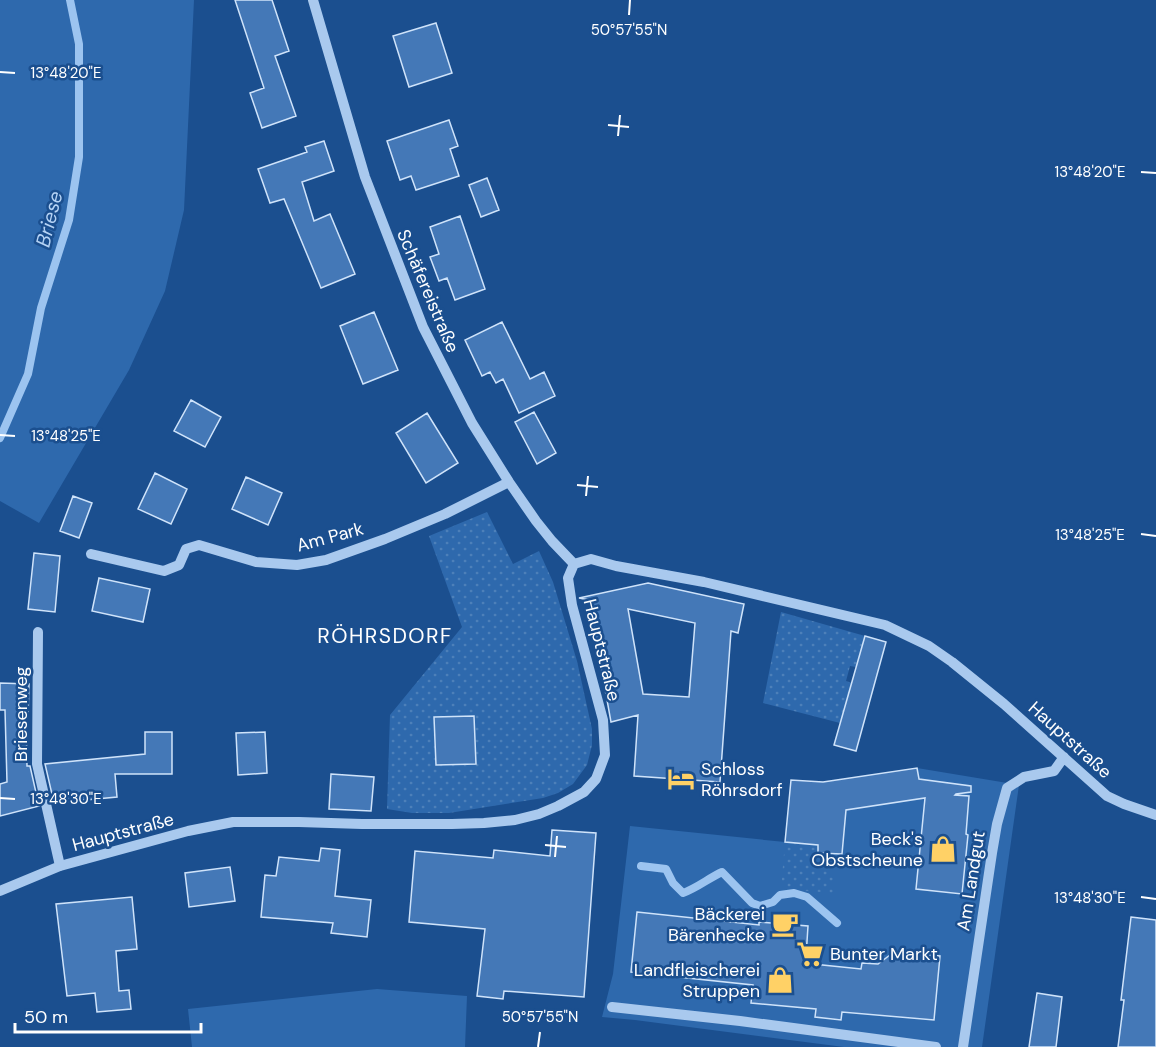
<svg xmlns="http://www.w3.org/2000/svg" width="1156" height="1047" viewBox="0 0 1156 1047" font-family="'DM Sans',sans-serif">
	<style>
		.grass { fill: #2e69ad }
		.park { fill: url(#park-dots) }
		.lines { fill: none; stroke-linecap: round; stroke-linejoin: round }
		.stream { stroke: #9cc4f0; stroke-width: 8 }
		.building { fill: #4478b7; stroke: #cfe3fa; stroke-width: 1.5; fill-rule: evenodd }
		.minor { stroke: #a9c9ee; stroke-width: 10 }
		.ticks { fill: none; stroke: #fff; stroke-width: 2 }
		.labels { text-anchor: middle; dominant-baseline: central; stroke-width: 5; stroke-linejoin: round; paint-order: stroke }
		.street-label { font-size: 18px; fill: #fff; stroke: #1b4f8f }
		.poi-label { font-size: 18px; fill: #fff; stroke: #1b4f8f; text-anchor: end }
		.water-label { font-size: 20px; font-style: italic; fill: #b5d3f5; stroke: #1b4f8f }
		.quarter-label { font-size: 21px; letter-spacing: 1.5px; fill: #fff; stroke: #1b4f8f }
		.ticks-label { font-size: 15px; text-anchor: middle; fill: #fff; stroke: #1b4f8f; stroke-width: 5; stroke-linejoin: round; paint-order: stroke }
	</style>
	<defs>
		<pattern id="park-dots" width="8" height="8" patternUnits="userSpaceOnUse" patternTransform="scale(1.5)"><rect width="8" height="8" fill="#2e69ad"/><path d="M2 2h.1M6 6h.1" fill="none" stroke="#4d80b9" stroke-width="1.8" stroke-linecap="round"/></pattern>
	</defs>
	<rect width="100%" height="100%" fill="#1b4f8f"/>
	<!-- grass -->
	<path class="grass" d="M 0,0 L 194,0 L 184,210 L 165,291 L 129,370 L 39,523 L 0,501 Z
		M 917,768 L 1019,785 L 982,1047 L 844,1047 L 635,1020 L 602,1017 L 613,974 L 630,826 L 785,842 L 791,780 L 823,782 Z
		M 377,989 L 467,996 L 465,1047 L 192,1047 L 188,1009 Z"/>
	<!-- park -->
	<path class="park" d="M 487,512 L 513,564 L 539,551 L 553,582 L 577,661 L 592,729 L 592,745 L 587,765 L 573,784 L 558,793 L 543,798 L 449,813 L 412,813 L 387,809 L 390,715 L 462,627 L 429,536 Z
		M 781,612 L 865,636 L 856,667 L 850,666 L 846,681 L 852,683 L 840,723 L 763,703 Z
		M 785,842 L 818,845 L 818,853 L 836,854 L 833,893 L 781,889 Z"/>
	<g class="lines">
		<!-- stream -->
		<path class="stream" d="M 0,438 L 28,374 L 41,308 L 69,220 L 79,157 L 79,44 L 70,0
			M 641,866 L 666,869 L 673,883 L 683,893 C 697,888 709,878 722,872 L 752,903 L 760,906 L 773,902 L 780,895 L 794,893 L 807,897 L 837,923"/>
	</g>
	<!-- building -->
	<path class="building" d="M 235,0 L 272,0 L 289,51 L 275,56 L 296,116 L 262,128 L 250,93 L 264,88 Z
		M 436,23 L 452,73 L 409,87 L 393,36 Z
		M 449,120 L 458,146 L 450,149 L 459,176 L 416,190 L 411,176 L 400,180 L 387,141 Z
		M 324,141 L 334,171 L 302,182 L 314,221 L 330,214 L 355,274 L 321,288 L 284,199 L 270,203 L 258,169 L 307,152 L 305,147 Z
		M 487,178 L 499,210 L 481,217 L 469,185 Z
		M 460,216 L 485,289 L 455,300 L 447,278 L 439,281 L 430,257 L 439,254 L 430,227 Z
		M 374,312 L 398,370 L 363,384 L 340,326 Z
		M 502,322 L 530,379 L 544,372 L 555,396 L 519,413 L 503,379 L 496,383 L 490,372 L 482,376 L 465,340 Z
		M 191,400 L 221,417 L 205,447 L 174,431 Z
		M 534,412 L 556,453 L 537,464 L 515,422 Z
		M 427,413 L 458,463 L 426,483 L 396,433 Z
		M 155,473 L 187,489 L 171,524 L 138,509 Z
		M 246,477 L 282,493 L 268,525 L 232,509 Z
		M 73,496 L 92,503 L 79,538 L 60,531 Z
		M 34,553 L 60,556 L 55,612 L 28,609 Z
		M 99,578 L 150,589 L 143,622 L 92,611 Z
		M 648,583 L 744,604 L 738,633 L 731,631 L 720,782 L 634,776 L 638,715 L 611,722 L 589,600 L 579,598 ZM 628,609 L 695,623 L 689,697 L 643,694 Z
		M 865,636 L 886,642 L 856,751 L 834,745 Z
		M 0,683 L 29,684 L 28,717 L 26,717 L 27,766 L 30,766 L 39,806 L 0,816 L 0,784 L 7,782 L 5,710 L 0,710 Z
		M 474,716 L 476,764 L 436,765 L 434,717 Z
		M 145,732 L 172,732 L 172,774 L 115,774 L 117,797 L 54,803 L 45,764 L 145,754 Z
		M 265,732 L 267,773 L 238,775 L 236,733 Z
		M 917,768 L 919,779 L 971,786 L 971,792 L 956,794 L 955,795 L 969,796 L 966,834 L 968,835 L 962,894 L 916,889 L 925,798 L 846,810 L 842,854 L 818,853 L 818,845 L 785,842 L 791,780 L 823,782 Z
		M 331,774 L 374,777 L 371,811 L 329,809 Z
		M 552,830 L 596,833 L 584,997 L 504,991 L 503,999 L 477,996 L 485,929 L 409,922 L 415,851 L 493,858 L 494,850 L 550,856 Z
		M 321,848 L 340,850 L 335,896 L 371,900 L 367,937 L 331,933 L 333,923 L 261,917 L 265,875 L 276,876 L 279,857 L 319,861 Z
		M 230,867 L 235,901 L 189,907 L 185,873 Z
		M 132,897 L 137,949 L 116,951 L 119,991 L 129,990 L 131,1009 L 97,1012 L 95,993 L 67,996 L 56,904 Z
		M 637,912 L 759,925 L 759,922 L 808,926 L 806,957 L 813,958 L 813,964 L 861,969 L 862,963 L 878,964 L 894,952 L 940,956 L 934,1020 L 842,1012 L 841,1020 L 815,1017 L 816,1009 L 751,1003 L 753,985 L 631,972 Z
		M 1131,917 L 1156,920 L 1156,1047 L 1118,1047 L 1124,1000 L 1121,1000 Z
		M 1037,993 L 1062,997 L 1056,1047 L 1029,1047 Z"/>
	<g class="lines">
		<!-- minor -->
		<path class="minor" d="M 313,0 L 365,177 L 423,327 L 472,423 L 509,482 L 536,521 L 552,541 L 574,564
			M 91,554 L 164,571 L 179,565 L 186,549 L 199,545 L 256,562 L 297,565 L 326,560 L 385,539 L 445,514 L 509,482
			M 38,632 L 37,764 L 60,866
			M 0,891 L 60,866 L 188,831 L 233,822 L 299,822 L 362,824 L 452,824 L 484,823 L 515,820 L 539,814 L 558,806 L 584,792 L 596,779 L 605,755 L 603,720 L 572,605 L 568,578 L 574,564 L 591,559 L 616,566 L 704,582 L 885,625 L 929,646 L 952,662 L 1004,704 L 1107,796 L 1124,804 L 1156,815
			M 612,1007 L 740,1021 L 936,1047
			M 963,1047 L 992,853 L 997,824 L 1007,788 L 1024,777 L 1054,771 L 1064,757"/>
	</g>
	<!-- ticks -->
	<path class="ticks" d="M 629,15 L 630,0M 0,72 L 15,73M 608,125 L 629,127M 618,136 L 620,115M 1141,172 L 1156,173M 0,435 L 15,436M 577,485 L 598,487M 586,496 L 588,476M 1141,534 L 1156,536M 0,798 L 15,799M 545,845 L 566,847M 555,857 L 557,836M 1141,897 L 1156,899M 538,1047 L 540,1032"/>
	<!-- icons -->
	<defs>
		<symbol id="hotel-bare" viewBox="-9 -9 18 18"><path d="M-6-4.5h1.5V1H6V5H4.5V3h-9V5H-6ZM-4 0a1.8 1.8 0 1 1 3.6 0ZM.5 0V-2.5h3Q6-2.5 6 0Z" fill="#ffd166" stroke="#1b4f8f" stroke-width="2.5" paint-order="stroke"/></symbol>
		<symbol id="shop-bare" viewBox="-9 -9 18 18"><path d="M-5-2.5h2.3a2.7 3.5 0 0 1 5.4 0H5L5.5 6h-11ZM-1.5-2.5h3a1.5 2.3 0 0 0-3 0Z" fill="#ffd166" stroke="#1b4f8f" stroke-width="2.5" paint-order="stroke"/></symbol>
		<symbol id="cafe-bare" viewBox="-9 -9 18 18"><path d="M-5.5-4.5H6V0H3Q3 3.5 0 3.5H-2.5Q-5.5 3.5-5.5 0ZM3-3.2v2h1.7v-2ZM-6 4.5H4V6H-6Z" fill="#ffd166" stroke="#1b4f8f" stroke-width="2.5" paint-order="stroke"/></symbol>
		<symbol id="supermarket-bare" viewBox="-9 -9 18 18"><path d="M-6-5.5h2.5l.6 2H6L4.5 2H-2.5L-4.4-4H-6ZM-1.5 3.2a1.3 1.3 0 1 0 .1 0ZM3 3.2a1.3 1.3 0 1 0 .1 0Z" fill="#ffd166" stroke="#1b4f8f" stroke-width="2.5" paint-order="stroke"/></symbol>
	</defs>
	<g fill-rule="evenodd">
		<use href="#hotel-bare" x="662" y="760" width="38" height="38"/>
		<use href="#shop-bare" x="924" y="830" width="38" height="38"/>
		<use href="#cafe-bare" x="766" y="905" width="38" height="38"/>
		<use href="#supermarket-bare" x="791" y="935" width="38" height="38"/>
		<use href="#shop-bare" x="761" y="961" width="38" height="38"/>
	</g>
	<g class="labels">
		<!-- street labels -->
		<g class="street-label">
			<text transform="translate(428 291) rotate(67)">Schäfereistraße</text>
			<text transform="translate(330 537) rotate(-15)">Am Park</text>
			<text transform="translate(602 650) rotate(76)">Hauptstraße</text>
			<text transform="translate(21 714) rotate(-90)">Briesenweg</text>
			<text transform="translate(1070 740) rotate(42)">Hauptstraße</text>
			<text transform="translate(123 832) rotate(-15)">Hauptstraße</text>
			<text transform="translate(971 881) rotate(-81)">Am Landgut</text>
		</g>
		<!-- poi labels -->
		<g class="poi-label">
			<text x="701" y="769" text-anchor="start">Schloss<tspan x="701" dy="21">Röhrsdorf</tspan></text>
			<text x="923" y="839">Beck's<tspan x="923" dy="21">Obstscheune</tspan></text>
			<text x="765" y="914">Bäckerei<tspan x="765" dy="21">Bärenhecke</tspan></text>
			<text x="830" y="954" text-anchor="start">Bunter Markt</text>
			<text x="760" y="970">Landfleischerei<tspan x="760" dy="21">Struppen</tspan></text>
		</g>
		<!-- water labels -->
		<g class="water-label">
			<text transform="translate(49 219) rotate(-76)">Briese</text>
		</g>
		<!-- quarter labels -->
		<g class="quarter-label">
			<text x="385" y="636">RÖHRSDORF</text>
		</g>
	</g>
	<g class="ticks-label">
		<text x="629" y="35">50°57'55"N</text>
		<text x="66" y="78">13°48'20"E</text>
		<text x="1090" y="177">13°48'20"E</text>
		<text x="66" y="441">13°48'25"E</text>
		<text x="1090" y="540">13°48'25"E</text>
		<text x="66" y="804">13°48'30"E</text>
		<text x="1090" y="903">13°48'30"E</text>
		<text x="540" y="1022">50°57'55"N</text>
	</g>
	<!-- scale -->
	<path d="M15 1023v9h186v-9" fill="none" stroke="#ffffff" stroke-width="3"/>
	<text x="24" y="1023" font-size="18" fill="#ffffff" stroke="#1b4f8f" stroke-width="4.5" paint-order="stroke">50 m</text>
</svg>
